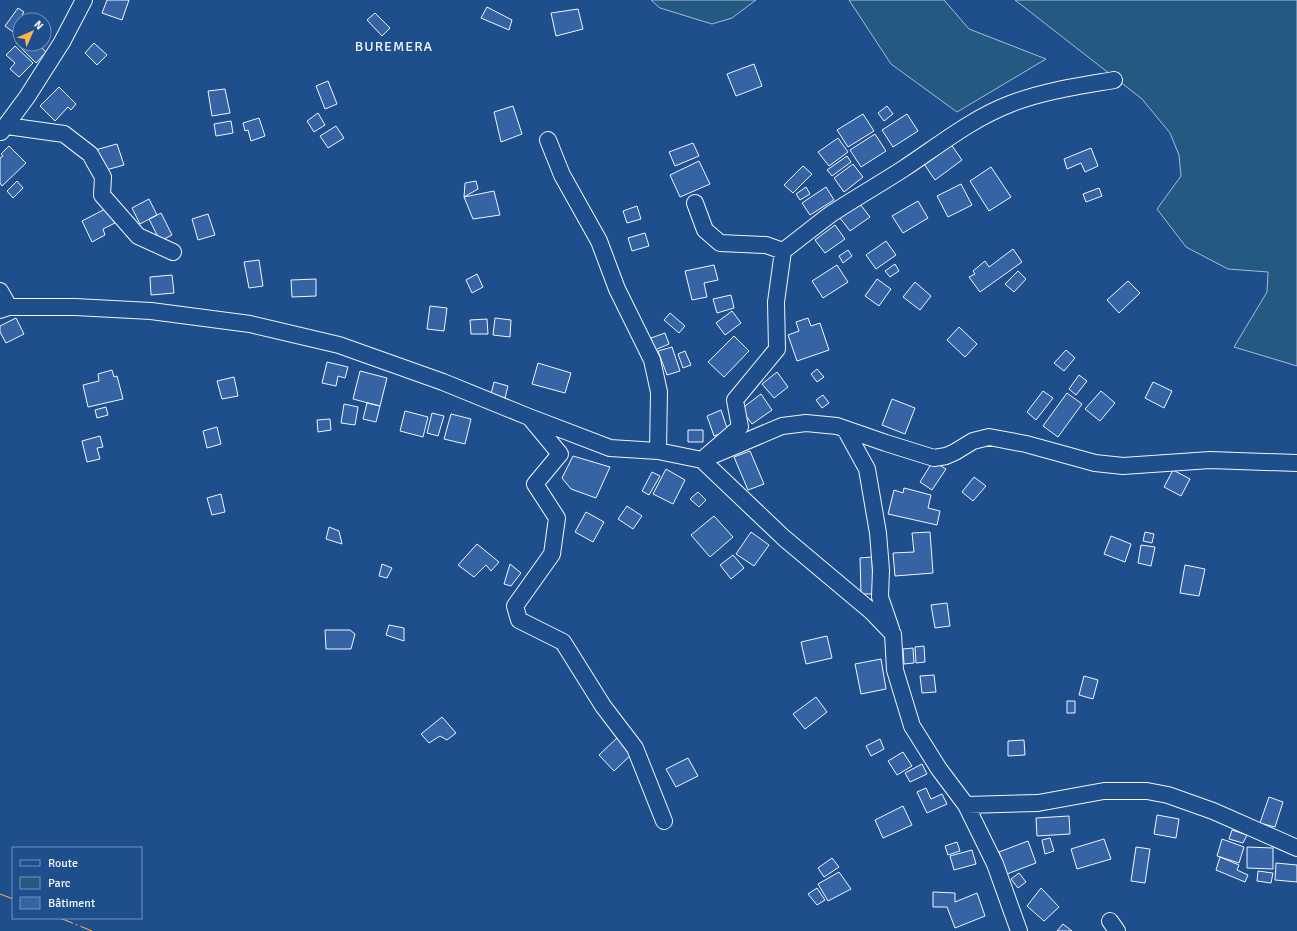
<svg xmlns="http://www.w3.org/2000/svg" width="1297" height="931" viewBox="0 0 1297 931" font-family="Signika,sans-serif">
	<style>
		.green { fill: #245a82; stroke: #a8bbd7 }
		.building { fill: #3563a3; stroke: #f2f6ff }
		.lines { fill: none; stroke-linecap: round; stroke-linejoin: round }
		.street-casing { stroke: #f2f6ff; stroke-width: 18 }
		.street { stroke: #1f4e8c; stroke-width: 16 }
		.power { stroke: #ffb74d; stroke-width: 1; stroke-dasharray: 14 3 2 3; stroke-linecap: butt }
		.labels { text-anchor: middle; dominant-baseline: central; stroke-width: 3; stroke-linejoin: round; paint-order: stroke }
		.quarter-label { font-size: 14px; letter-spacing: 1px; fill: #f2f6ff; stroke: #1f4e8c }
	</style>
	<rect width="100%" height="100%" fill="#1f4e8c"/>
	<!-- green -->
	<path class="green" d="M 651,0 L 756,0 L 732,18 L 712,24 L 660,8 Z
		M 849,0 L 944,0 L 969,29 L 1046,59 L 957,112 L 891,64 Z
		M 1015,0 L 1297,0 L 1297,366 L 1234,347 L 1267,292 L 1268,272 L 1228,269 L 1186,247 L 1157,209 L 1181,176 L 1179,155 L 1170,133 L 1142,99 Z"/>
	<!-- building -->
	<path class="building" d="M 107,0 L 129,0 L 122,20 L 102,13 Z
		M 487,7 L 512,20 L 509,30 L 481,18 Z
		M 18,8 L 24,12 L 22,15 L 28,19 L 20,20 L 20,31 L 17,35 L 5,26 Z
		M 578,9 L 583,29 L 556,36 L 551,13 Z
		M 375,13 L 390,28 L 382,36 L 367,20 Z
		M 44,36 L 49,41 L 42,48 L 46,52 L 36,63 L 16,43 L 20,38 L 20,44 L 44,44 Z
		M 94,43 L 107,55 L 97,65 L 85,53 Z
		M 15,46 L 33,63 L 19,77 L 10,69 L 15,63 L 6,55 Z
		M 754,64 L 762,86 L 736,96 L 727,74 Z
		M 328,81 L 337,104 L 325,109 L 316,86 Z
		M 59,87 L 76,104 L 71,110 L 68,107 L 55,121 L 40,106 Z
		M 225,89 L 230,113 L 212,116 L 208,91 Z
		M 513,106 L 522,134 L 501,142 L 494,112 Z
		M 887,106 L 893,114 L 884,121 L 878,113 Z
		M 318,113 L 325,125 L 314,132 L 307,121 Z
		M 863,114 L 874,131 L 848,147 L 837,130 Z
		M 907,114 L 918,131 L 893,147 L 882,130 Z
		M 259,118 L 265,136 L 251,141 L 248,130 L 245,131 L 243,123 Z
		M 231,121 L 233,133 L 216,136 L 214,124 Z
		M 336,126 L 344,138 L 328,148 L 320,136 Z
		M 875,134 L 886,151 L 861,167 L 850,150 Z
		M 838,138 L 848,152 L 829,166 L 818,152 Z
		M 693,143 L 699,156 L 675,166 L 669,152 Z
		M 950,143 L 962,160 L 935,180 L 922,161 Z
		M 117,144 L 124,165 L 106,170 L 102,158 L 98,159 L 95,150 Z
		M 9,146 L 26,163 L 2,186 L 0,183 L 0,158 L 3,156 L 1,154 Z
		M 1091,148 L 1098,166 L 1085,172 L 1081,163 L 1067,169 L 1064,159 Z
		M 847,156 L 851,162 L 832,176 L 827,170 Z
		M 699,161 L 710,184 L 680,197 L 670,175 Z
		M 853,164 L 863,177 L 844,192 L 834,178 Z
		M 803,166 L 812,174 L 793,193 L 784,185 Z
		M 991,167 L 1011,197 L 989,211 L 970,181 Z
		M 17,181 L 23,188 L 13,198 L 7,191 Z
		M 476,181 L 478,189 L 464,197 L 465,183 Z
		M 961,184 L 972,205 L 948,217 L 937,196 Z
		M 806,187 L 810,194 L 800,200 L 796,194 Z
		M 826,187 L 834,200 L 810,215 L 802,203 Z
		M 1099,188 L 1102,196 L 1086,202 L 1083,194 Z
		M 494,191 L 500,215 L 473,219 L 464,197 Z
		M 149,199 L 157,215 L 140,224 L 132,208 Z
		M 918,201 L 928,218 L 903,233 L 892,216 Z
		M 860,204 L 870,217 L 850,231 L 840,218 Z
		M 637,206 L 641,219 L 627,223 L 623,211 Z
		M 107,208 L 115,223 L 103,229 L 105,235 L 92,242 L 82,221 Z
		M 161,213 L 172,235 L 160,241 L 149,219 Z
		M 208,214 L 215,235 L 198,240 L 192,219 Z
		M 835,225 L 845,239 L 825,253 L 815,240 Z
		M 645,233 L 649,246 L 632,251 L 628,238 Z
		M 886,241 L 896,255 L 876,269 L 866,255 Z
		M 1013,249 L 1022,262 L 980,292 L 969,277 L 975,274 L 973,271 L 985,261 L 989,267 Z
		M 848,250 L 852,256 L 843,263 L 839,256 Z
		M 259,260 L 263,286 L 249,288 L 244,262 Z
		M 895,264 L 899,271 L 890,277 L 885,271 Z
		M 714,265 L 718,280 L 704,283 L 707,297 L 692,300 L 685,271 Z
		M 837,265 L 848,282 L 823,298 L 812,281 Z
		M 1018,271 L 1026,279 L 1014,292 L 1005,284 Z
		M 477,274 L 483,287 L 472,293 L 466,280 Z
		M 172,275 L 174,293 L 151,295 L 150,277 Z
		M 316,279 L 316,296 L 292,297 L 291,280 Z
		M 877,279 L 891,289 L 879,306 L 865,296 Z
		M 1128,281 L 1140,293 L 1119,313 L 1107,300 Z
		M 915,282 L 931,296 L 920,310 L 903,297 Z
		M 731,295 L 734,308 L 717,313 L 713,299 Z
		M 430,306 L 447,308 L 444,331 L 427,329 Z
		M 732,311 L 741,323 L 725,335 L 716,323 Z
		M 670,313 L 685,326 L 679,333 L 664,320 Z
		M 16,318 L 24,334 L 6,343 L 0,332 L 0,326 Z
		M 495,318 L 511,320 L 510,337 L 493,335 Z
		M 808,318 L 811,326 L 820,323 L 829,350 L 797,361 L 788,335 L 799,331 L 796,322 Z
		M 487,319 L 488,334 L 471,334 L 470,320 Z
		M 959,327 L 977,344 L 965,357 L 947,340 Z
		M 665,333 L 669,344 L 655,350 L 651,338 Z
		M 734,336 L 749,351 L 724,377 L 708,362 Z
		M 672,347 L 680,371 L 667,375 L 658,351 Z
		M 1066,350 L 1075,358 L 1064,371 L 1054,363 Z
		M 685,351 L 691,365 L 683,368 L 678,354 Z
		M 327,362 L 348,367 L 345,378 L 338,376 L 336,386 L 322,383 Z
		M 538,363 L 571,373 L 565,393 L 532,384 Z
		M 817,369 L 824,377 L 817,382 L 811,374 Z
		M 112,370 L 114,377 L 117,376 L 123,399 L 88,407 L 83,385 L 99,381 L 98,374 Z
		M 360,371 L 387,378 L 380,406 L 353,399 Z
		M 777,372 L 788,387 L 774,398 L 762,384 Z
		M 1079,375 L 1087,381 L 1076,395 L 1069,389 Z
		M 234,377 L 238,396 L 222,399 L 217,381 Z
		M 494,382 L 508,386 L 505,398 L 491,394 Z
		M 1153,382 L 1172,391 L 1164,408 L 1145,398 Z
		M 1043,391 L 1053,398 L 1036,420 L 1027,412 Z
		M 1101,391 L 1115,403 L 1100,421 L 1085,409 Z
		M 1067,393 L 1082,404 L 1058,437 L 1043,426 Z
		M 761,394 L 772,410 L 752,424 L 741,409 Z
		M 823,395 L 829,403 L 822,408 L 816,400 Z
		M 892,399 L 915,408 L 905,434 L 882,425 Z
		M 367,403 L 380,406 L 376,422 L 363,419 Z
		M 344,404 L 358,407 L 355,425 L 341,423 Z
		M 106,407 L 108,415 L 97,418 L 95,410 Z
		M 721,410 L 728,431 L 714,436 L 707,416 Z
		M 405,411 L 428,417 L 423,437 L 400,431 Z
		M 432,413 L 444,416 L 438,436 L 427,433 Z
		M 451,414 L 471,419 L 465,444 L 444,439 Z
		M 330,419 L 331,430 L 318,432 L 317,420 Z
		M 217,427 L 221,444 L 207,448 L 203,431 Z
		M 688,430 L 703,430 L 703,442 L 688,442 Z
		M 100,436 L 103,447 L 97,448 L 100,459 L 87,462 L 82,441 Z
		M 750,451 L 764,484 L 748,490 L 734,457 Z
		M 573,456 L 610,467 L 596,498 L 571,489 L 562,478 Z
		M 933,461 L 946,469 L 932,490 L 920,482 Z
		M 666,469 L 685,480 L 673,504 L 653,494 Z
		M 1173,470 L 1190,479 L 1181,496 L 1164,487 Z
		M 652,472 L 660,476 L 649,495 L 642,491 Z
		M 974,477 L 986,486 L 973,501 L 962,492 Z
		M 904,488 L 931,495 L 928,508 L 940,511 L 937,525 L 888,514 L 894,490 L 903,493 Z
		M 698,492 L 706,500 L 699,507 L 690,499 Z
		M 221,494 L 225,512 L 212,515 L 207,498 Z
		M 627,506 L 642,516 L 633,529 L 618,519 Z
		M 586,512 L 604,522 L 593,542 L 575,532 Z
		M 714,516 L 733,537 L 710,557 L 691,535 Z
		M 329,527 L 339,531 L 342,544 L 326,539 Z
		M 751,532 L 769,545 L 754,566 L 736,554 Z
		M 930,532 L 933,573 L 895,576 L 893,553 L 914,552 L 912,533 Z
		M 1145,532 L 1154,534 L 1152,543 L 1143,541 Z
		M 1111,536 L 1131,544 L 1125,562 L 1104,554 Z
		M 477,544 L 499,562 L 491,571 L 486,565 L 474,577 L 458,565 Z
		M 1141,545 L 1155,547 L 1151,566 L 1138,563 Z
		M 733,555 L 744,568 L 731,579 L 720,565 Z
		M 872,557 L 873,594 L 861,594 L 860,558 Z
		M 382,564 L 392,568 L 387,578 L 379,576 Z
		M 510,564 L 521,573 L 511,586 L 504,584 Z
		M 1185,565 L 1205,569 L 1199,596 L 1180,593 Z
		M 947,603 L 950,626 L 935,628 L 931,605 Z
		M 389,625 L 404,628 L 404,641 L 386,635 Z
		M 325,630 L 350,630 L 355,634 L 351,649 L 326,649 Z
		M 827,636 L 832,658 L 806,664 L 801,642 Z
		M 924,646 L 925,662 L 916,663 L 915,647 Z
		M 913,648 L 914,663 L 904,664 L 903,649 Z
		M 881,659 L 886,689 L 861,694 L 855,664 Z
		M 934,675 L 936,692 L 922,693 L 920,676 Z
		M 1084,676 L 1098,680 L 1093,699 L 1079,695 Z
		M 816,697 L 827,712 L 805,729 L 793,714 Z
		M 1067,701 L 1075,701 L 1075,713 L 1067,713 Z
		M 442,717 L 456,733 L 447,740 L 440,736 L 429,743 L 421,734 Z
		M 618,737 L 633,753 L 614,771 L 599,755 Z
		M 880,739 L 884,749 L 871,756 L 866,746 Z
		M 1024,740 L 1025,755 L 1008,756 L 1008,741 Z
		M 903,752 L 912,766 L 897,775 L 888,761 Z
		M 688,758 L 698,776 L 676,787 L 666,769 Z
		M 922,764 L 927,774 L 910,782 L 905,773 Z
		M 926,788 L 931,799 L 942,794 L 947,804 L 927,813 L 917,792 Z
		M 1269,797 L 1283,802 L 1275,827 L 1260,823 Z
		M 903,806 L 912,825 L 883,838 L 875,820 Z
		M 1157,815 L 1179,819 L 1176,838 L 1154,834 Z
		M 1069,816 L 1070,834 L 1037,836 L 1036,818 Z
		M 1232,830 L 1247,835 L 1243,843 L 1229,839 Z
		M 1050,838 L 1054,851 L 1045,854 L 1042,840 Z
		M 1104,839 L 1111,859 L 1077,869 L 1071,849 Z
		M 1222,839 L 1244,847 L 1239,863 L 1217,856 Z
		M 1028,841 L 1036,863 L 1007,874 L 999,852 Z
		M 957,842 L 960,851 L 948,855 L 945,846 Z
		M 1136,847 L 1150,849 L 1145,883 L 1131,881 Z
		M 1247,847 L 1273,848 L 1273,869 L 1247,868 Z
		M 972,850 L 976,864 L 954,870 L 950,856 Z
		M 1220,857 L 1239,865 L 1237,870 L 1248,875 L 1245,882 L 1216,870 Z
		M 832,858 L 839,867 L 824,877 L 818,868 Z
		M 1276,863 L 1297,865 L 1297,882 L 1275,880 Z
		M 1258,871 L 1273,873 L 1271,883 L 1257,881 Z
		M 839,872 L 851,889 L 828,901 L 818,884 Z
		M 1019,873 L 1026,882 L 1018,888 L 1011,879 Z
		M 817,888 L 825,900 L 817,905 L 808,894 Z
		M 1041,888 L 1059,907 L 1044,921 L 1027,906 Z
		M 933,892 L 955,893 L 955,902 L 977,893 L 985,916 L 955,928 L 947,907 L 933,907 Z
		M 1063,924 L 1072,931 L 1057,931 Z"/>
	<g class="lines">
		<defs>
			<path id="street" d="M 7,126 L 64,134 L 90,154 L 103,177 L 102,195 L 138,236 L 173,252
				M 1,132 L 27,97 L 62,42 L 84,0
				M 548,140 L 562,175 L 599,241 L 617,289 L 652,360 L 659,392 L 658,451
				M 695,203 L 705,230 L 720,243 L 766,245 L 783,251 L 776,302 L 777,349 L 735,400 L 740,427 L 702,460 L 784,538 L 871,611 L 893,634 L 895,670 L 912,726 L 939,769 L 966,805 L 995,864 L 1019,931
				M 783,251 C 799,239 815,226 831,214 C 855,198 880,184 903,169 C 938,146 971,119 1010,104 C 1043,91 1079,86 1114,80
				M 0,291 L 9,307
				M 0,310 L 9,307 L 75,307 L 151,311 L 250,324 L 339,345 L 443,382 L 529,417 L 610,448 L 658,451 L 702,460 L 782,426 L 806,423 L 837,426 L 886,443 L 934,458 L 946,456 L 955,452 L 973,441 L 989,437 L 1026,444 L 1095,463 L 1123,466 L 1210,460 L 1297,463
				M 531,419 L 560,454 L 535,484 L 557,518 L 552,554 L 515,606 L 519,620 L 563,642 L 603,706 L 635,748 L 664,821
				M 845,429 L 867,469 L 878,533 L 881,570 L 880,597 L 891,629
				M 966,805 L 1038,803 L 1104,791 L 1147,791 L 1168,795 L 1213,811 L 1297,848
				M 1110,921 L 1117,931"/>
		</defs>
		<!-- street casing -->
		<use href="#street" class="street-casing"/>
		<!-- street -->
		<use href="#street" class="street"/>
		<!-- power -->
		<path class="power" d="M 0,894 L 13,899
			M 60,918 L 92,931"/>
	</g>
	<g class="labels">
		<!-- quarter labels -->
		<g class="quarter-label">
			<text x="394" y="46">BUREMERA</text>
		</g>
	</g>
	<!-- legend -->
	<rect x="12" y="847" width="130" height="72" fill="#1f4e8c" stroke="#7391ba"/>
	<rect x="20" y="860" width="20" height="6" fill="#1f4e8c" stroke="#7391ba"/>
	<text x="48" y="867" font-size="12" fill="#f2f6ff">Route</text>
	<rect x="20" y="877" width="20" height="12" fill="#245a82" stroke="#7391ba"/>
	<text x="48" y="887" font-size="12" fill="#f2f6ff">Parc</text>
	<rect x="20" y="897" width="20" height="12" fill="#3563a3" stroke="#7391ba"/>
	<text x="48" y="907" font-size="12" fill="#f2f6ff">Bâtiment</text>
	<!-- north arrow -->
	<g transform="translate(32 32) rotate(45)"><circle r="19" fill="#1f4e8c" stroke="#7391ba"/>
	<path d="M0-3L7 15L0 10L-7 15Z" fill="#ffb74d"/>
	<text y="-6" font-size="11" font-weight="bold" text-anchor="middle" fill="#f2f6ff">N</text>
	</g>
</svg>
